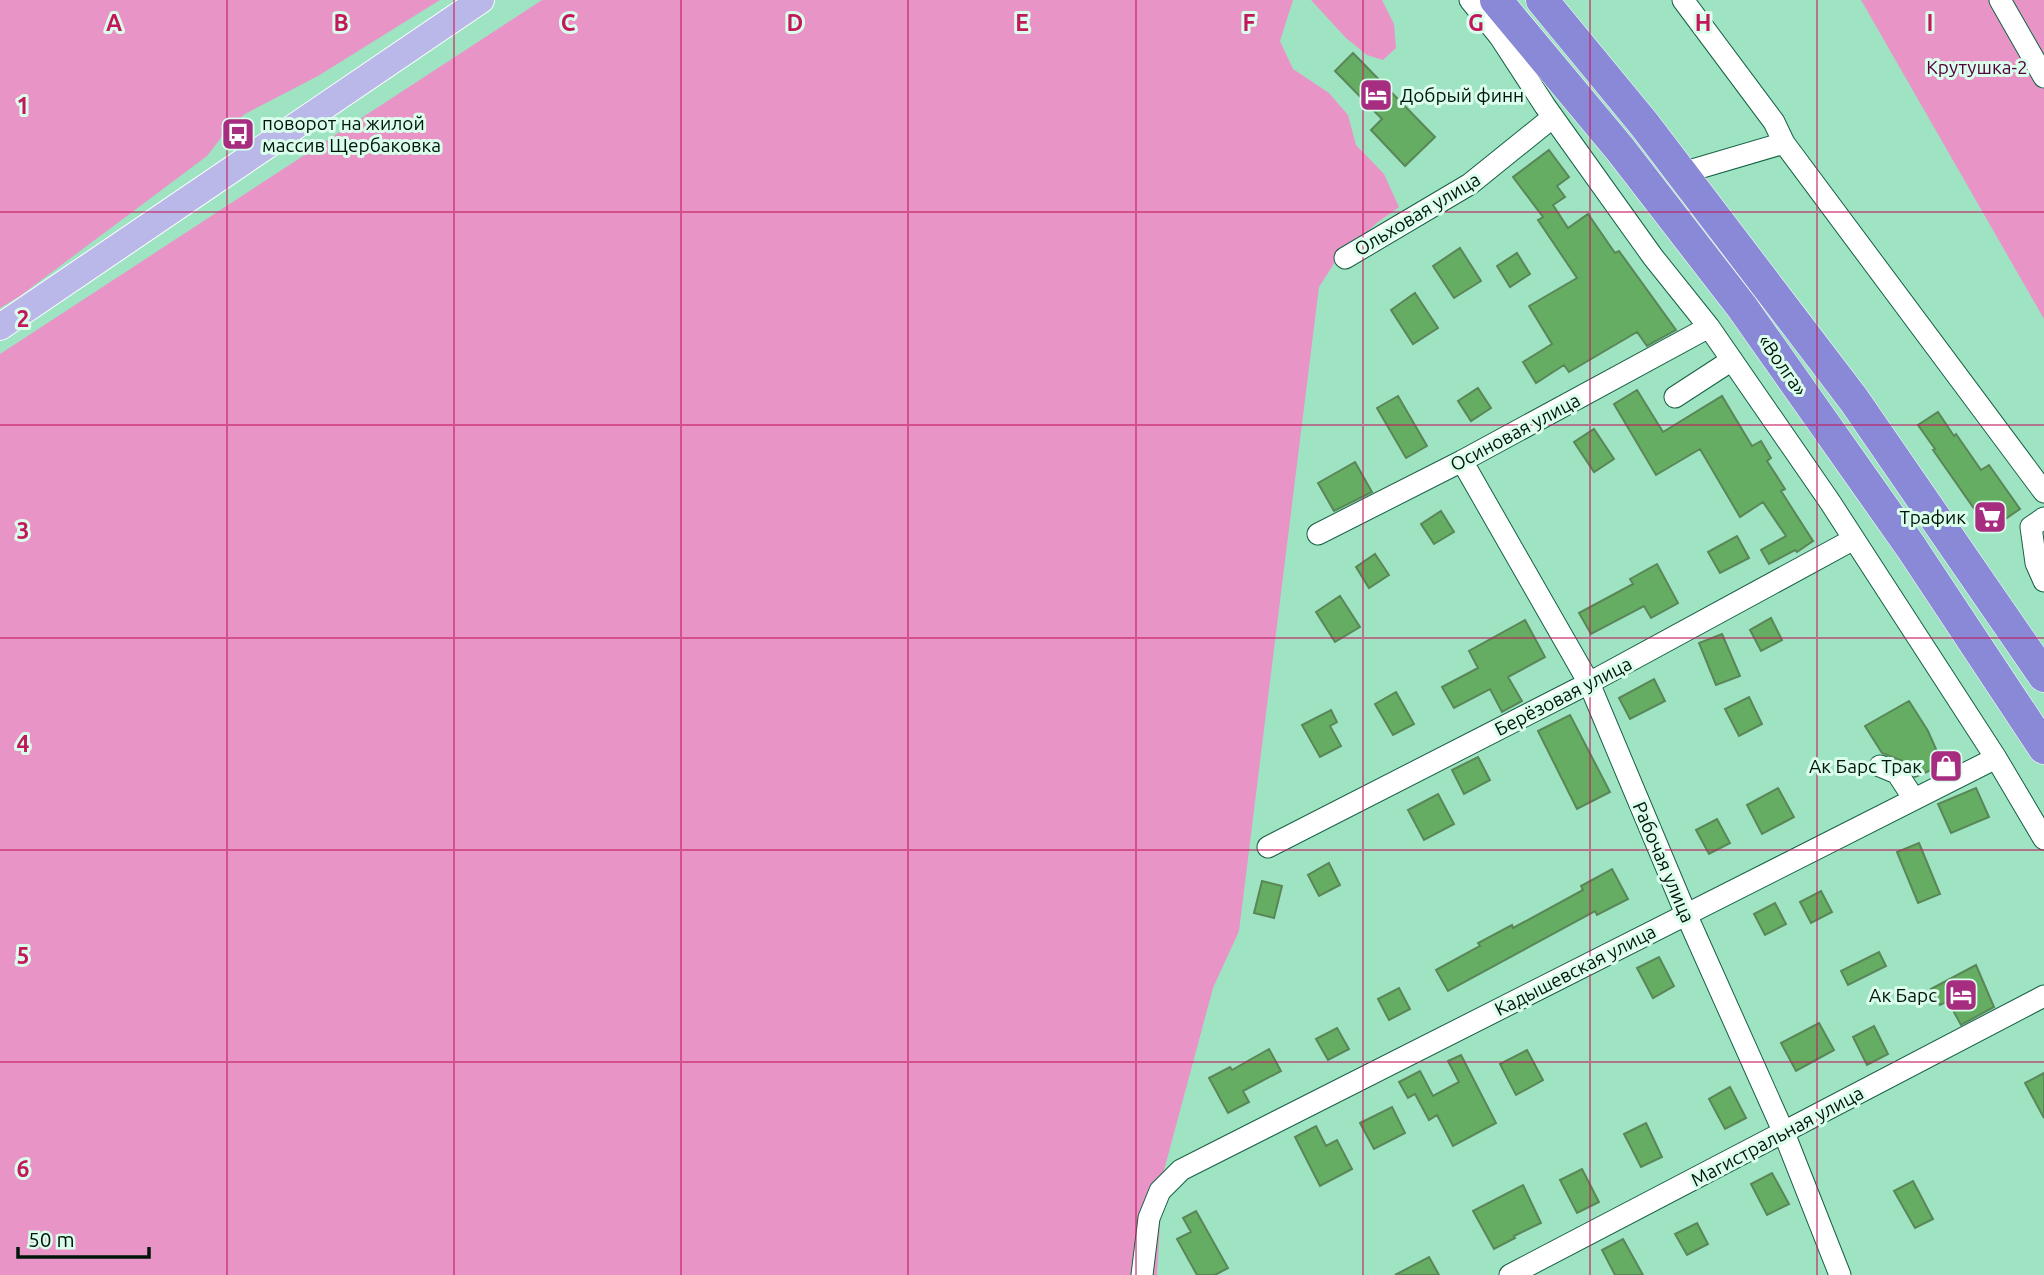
<svg xmlns="http://www.w3.org/2000/svg" width="2044" height="1275" viewBox="0 0 2044 1275" font-family="Ubuntu,sans-serif">
	<style>
		.green { fill: #e994c7 }
		.building { fill: #64ad62; stroke: #5a8658; stroke-width: 2 }
		.lines { fill: none; stroke-linecap: round; stroke-linejoin: round }
		.minor-casing { stroke: #166044; stroke-width: 23 }
		.major-casing { stroke: #fff; stroke-width: 28 }
		.highway-casing { stroke: #fff; stroke-width: 33 }
		.minor { stroke: #fff; stroke-width: 21 }
		.major { stroke: #b9b8e8; stroke-width: 26 }
		.highway { stroke: #8a89d8; stroke-width: 32 }
		.grid { fill: none; stroke: #c2185b; stroke-width: 2; stroke-opacity: 0.55 }
		.labels { text-anchor: middle; dominant-baseline: central; stroke-width: 6; stroke-linejoin: round; paint-order: stroke }
		.park-label { font-size: 19px; fill: #54003d; stroke: #dbfdeb }
		.poi-label { font-size: 19px; fill: #00160b; stroke: #dbfdeb; text-anchor: end }
		.street-label { font-size: 19px; fill: #00160b; stroke: #dbfdeb }
		.grid-label { font-size: 23px; text-anchor: middle; font-weight: bold; fill: #c2185b; stroke: #dbfdeb; stroke-width: 6; stroke-linejoin: round; paint-order: stroke }
	</style>
	<rect width="100%" height="100%" fill="#9ee4c3"/>
	<!-- green -->
	<path class="green" d="M 0,0 L 440,0 L 318,76 L 245,114 L 228,129 L 207,156 L 20,296 L 0,308 Z
		M 542,0 L 1293,0 L 1280,41 L 1293,69 L 1329,93 L 1348,115 L 1356,145 L 1384,174 L 1399,207 L 1378,222 L 1337,259 L 1319,287 L 1239,931 L 1213,988 L 1163,1174 L 1157,1275 L 0,1275 L 0,354 Z
		M 1311,0 L 1382,0 L 1394,24 L 1396,48 L 1383,60 L 1367,55 L 1346,38 Z
		M 1861,0 L 2044,0 L 2044,319 Z"/>
	<!-- building -->
	<path class="building" d="M 1353,53 L 1435,137 L 1405,166 L 1371,130 L 1382,119 L 1335,71 Z
		M 1549,150 L 1569,177 L 1557,186 L 1565,197 L 1553,205 L 1568,228 L 1588,214 L 1615,253 L 1619,251 L 1676,330 L 1647,346 L 1637,332 L 1569,372 L 1564,365 L 1536,383 L 1523,362 L 1552,344 L 1529,306 L 1577,278 L 1538,220 L 1543,217 L 1513,177 Z
		M 1460,248 L 1481,281 L 1454,298 L 1433,266 Z
		M 1517,253 L 1530,274 L 1510,287 L 1497,266 Z
		M 1415,293 L 1438,328 L 1413,344 L 1391,310 Z
		M 1478,388 L 1491,408 L 1471,421 L 1458,401 Z
		M 1637,390 L 1663,432 L 1722,396 L 1752,446 L 1761,441 L 1771,458 L 1767,461 L 1785,489 L 1781,491 L 1813,541 L 1797,552 L 1795,550 L 1769,564 L 1761,550 L 1786,536 L 1763,502 L 1740,517 L 1700,449 L 1656,475 L 1614,404 Z
		M 1398,396 L 1427,446 L 1406,458 L 1377,408 Z
		M 1938,412 L 1954,436 L 1956,434 L 1981,470 L 1989,465 L 2020,509 L 1989,530 L 1933,450 L 1935,449 L 1918,425 Z
		M 1594,429 L 1614,459 L 1594,472 L 1574,442 Z
		M 1355,462 L 1372,492 L 1334,511 L 1318,483 Z
		M 1441,511 L 1454,532 L 1434,544 L 1421,524 Z
		M 1737,536 L 1749,558 L 1720,573 L 1708,552 Z
		M 1375,554 L 1389,575 L 1369,588 L 1356,567 Z
		M 1657,564 L 1678,603 L 1651,618 L 1644,606 L 1591,634 L 1579,613 L 1633,584 L 1630,579 Z
		M 1340,596 L 1360,627 L 1335,642 L 1316,612 Z
		M 1771,618 L 1782,640 L 1761,651 L 1750,630 Z
		M 1525,620 L 1545,657 L 1508,677 L 1522,701 L 1502,712 L 1490,689 L 1454,708 L 1442,687 L 1478,668 L 1469,651 Z
		M 1722,634 L 1740,676 L 1716,685 L 1699,643 Z
		M 1654,679 L 1665,701 L 1630,719 L 1619,698 Z
		M 1396,692 L 1414,724 L 1393,735 L 1375,704 Z
		M 1749,697 L 1762,724 L 1739,736 L 1725,709 Z
		M 1909,701 L 1928,731 L 1943,765 L 1915,777 L 1903,761 L 1882,753 L 1865,726 Z
		M 1331,710 L 1337,722 L 1330,726 L 1341,746 L 1320,757 L 1302,725 Z
		M 1570,715 L 1610,792 L 1577,809 L 1538,731 Z
		M 1478,757 L 1490,780 L 1464,794 L 1452,770 Z
		M 1778,788 L 1794,817 L 1762,834 L 1747,805 Z
		M 1976,788 L 1989,817 L 1951,833 L 1938,804 Z
		M 1438,794 L 1454,824 L 1424,840 L 1408,810 Z
		M 1717,819 L 1730,843 L 1709,854 L 1696,830 Z
		M 1919,843 L 1940,894 L 1918,903 L 1897,852 Z
		M 1329,863 L 1340,885 L 1319,896 L 1308,875 Z
		M 1612,869 L 1628,899 L 1597,915 L 1595,911 L 1448,991 L 1436,970 L 1480,946 L 1478,943 L 1512,925 L 1513,928 L 1583,890 L 1581,886 Z
		M 1262,881 L 1282,886 L 1274,918 L 1254,913 Z
		M 1821,891 L 1832,912 L 1811,923 L 1800,902 Z
		M 1775,903 L 1786,924 L 1765,935 L 1754,914 Z
		M 1879,952 L 1886,966 L 1848,985 L 1841,971 Z
		M 1659,957 L 1674,986 L 1653,998 L 1637,968 Z
		M 1976,965 L 1994,1007 L 1961,1025 L 1948,1001 L 1940,1005 L 1931,989 Z
		M 1399,988 L 1410,1009 L 1389,1020 L 1378,999 Z
		M 1819,1023 L 1834,1050 L 1796,1071 L 1781,1043 Z
		M 1874,1026 L 1888,1054 L 1867,1065 L 1853,1037 Z
		M 1337,1028 L 1349,1049 L 1328,1060 L 1316,1039 Z
		M 1269,1049 L 1281,1071 L 1243,1091 L 1249,1102 L 1228,1113 L 1209,1078 L 1230,1067 L 1232,1070 Z
		M 1527,1050 L 1543,1080 L 1516,1095 L 1500,1064 Z
		M 1461,1055 L 1496,1123 L 1453,1146 L 1437,1115 L 1429,1120 L 1415,1094 L 1408,1098 L 1399,1082 L 1420,1071 L 1433,1096 L 1459,1082 L 1448,1061 Z
		M 2044,1073 L 2044,1118 L 2025,1083 Z
		M 1730,1087 L 1746,1118 L 1725,1129 L 1709,1099 Z
		M 1392,1107 L 1405,1133 L 1374,1149 L 1360,1123 Z
		M 1646,1123 L 1662,1157 L 1641,1167 L 1624,1134 Z
		M 1316,1126 L 1326,1146 L 1337,1140 L 1352,1169 L 1320,1186 L 1295,1137 Z
		M 1582,1169 L 1599,1202 L 1577,1213 L 1560,1180 Z
		M 1772,1173 L 1789,1204 L 1767,1215 L 1751,1184 Z
		M 1913,1181 L 1933,1219 L 1915,1228 L 1894,1191 Z
		M 1523,1185 L 1541,1223 L 1514,1236 L 1515,1238 L 1494,1249 L 1473,1211 Z
		M 1196,1211 L 1228,1268 L 1215,1275 L 1197,1275 L 1177,1239 L 1191,1232 L 1183,1218 Z
		M 1697,1223 L 1708,1244 L 1687,1255 L 1675,1234 Z
		M 1623,1239 L 1643,1275 L 1615,1275 L 1602,1250 Z
		M 1429,1257 L 1439,1275 L 1395,1275 Z"/>
	<g class="lines">
		<defs>
			<path id="minor" d="M 1470,0 L 1500,37 L 1545,106 L 1653,257 L 1709,327 L 1830,502 L 1996,758 L 2044,839
				M 1683,0 L 1774,122 L 1784,143 L 2044,492
				M 2000,0 L 2044,77
				M 1682,173 L 1784,143
				M 1345,258 L 1470,184 L 1553,117
				M 1675,397 L 1732,360
				M 1462,461 L 1589,683 L 1686,914 L 1784,1133 L 1840,1275
				M 2044,518 L 2031,527 L 2036,563 L 2044,581
				M 1318,534 L 1462,461 L 1709,327
				M 1880,766 L 1897,773 L 1914,799
				M 1268,847 L 1589,683 L 1854,539
				M 1142,1275 L 1149,1218 L 1160,1191 L 1181,1170 L 1996,758
				M 1510,1275 L 2044,996"/>
			<path id="major" d="M 0,327 L 481,0"/>
			<path id="highway" d="M 1496,0 L 1620,149 L 1742,307 L 1911,547 L 2044,748
				M 1542,0 L 1644,124 L 1854,400 L 2044,676"/>
		</defs>
		<!-- minor casing -->
		<use href="#minor" class="minor-casing"/>
		<!-- major casing -->
		<use href="#major" class="major-casing"/>
		<!-- highway casing -->
		<use href="#highway" class="highway-casing"/>
		<!-- minor -->
		<use href="#minor" class="minor"/>
		<!-- major -->
		<use href="#major" class="major"/>
		<!-- highway -->
		<use href="#highway" class="highway"/>
	</g>
	<!-- grid -->
	<path class="grid" d="M 227,0 L 227,1275M 454,0 L 454,1275M 681,0 L 681,1275M 908,0 L 908,1275M 1136,0 L 1136,1275M 1363,0 L 1363,1275M 1590,0 L 1590,1275M 1817,0 L 1817,1275M 0,212 L 2044,212M 0,425 L 2044,425M 0,638 L 2044,638M 0,850 L 2044,850M 0,1062 L 2044,1062"/>
	<!-- icons -->
	<defs>
		<symbol id="hotel-square" viewBox="-11 -11 22 22"><rect x="-9" y="-9" width="18" height="18" rx="4" fill="#a72d81" stroke="#dbfdeb"/><path d="M-6-4.5h1.5V1H6V5H4.5V3h-9V5H-6ZM-4 0a1.8 1.8 0 1 1 3.6 0ZM.5 0V-2.5h3Q6-2.5 6 0Z" fill="#fff"/></symbol>
		<symbol id="bus-square" viewBox="-11 -11 22 22"><rect x="-9" y="-9" width="18" height="18" rx="4" fill="#a72d81" stroke="#dbfdeb"/><path d="M-5-6H5V4H4V6H2V4H-2V6H-4V4H-5ZM-3.5-4V0h7V-4ZM-3.5 1.2v1.5H-2V1.2ZM2 1.2v1.5H3.5V1.2Z" fill="#fff"/></symbol>
		<symbol id="supermarket-square" viewBox="-11 -11 22 22"><rect x="-9" y="-9" width="18" height="18" rx="4" fill="#a72d81" stroke="#dbfdeb"/><path d="M-6-5.5h2.5l.6 2H6L4.5 2H-2.5L-4.4-4H-6ZM-1.5 3.2a1.3 1.3 0 1 0 .1 0ZM3 3.2a1.3 1.3 0 1 0 .1 0Z" fill="#fff"/></symbol>
		<symbol id="shop-square" viewBox="-11 -11 22 22"><rect x="-9" y="-9" width="18" height="18" rx="4" fill="#a72d81" stroke="#dbfdeb"/><path d="M-5-2.5h2.3a2.7 3.5 0 0 1 5.4 0H5L5.5 6h-11ZM-1.5-2.5h3a1.5 2.3 0 0 0-3 0Z" fill="#fff"/></symbol>
	</defs>
	<g fill-rule="evenodd">
		<use href="#hotel-square" x="1357" y="76" width="38" height="38"/>
		<use href="#bus-square" x="219" y="115" width="38" height="38"/>
		<use href="#supermarket-square" x="1971" y="498" width="38" height="38"/>
		<use href="#shop-square" x="1927" y="747" width="38" height="38"/>
		<use href="#hotel-square" x="1942" y="976" width="38" height="38"/>
	</g>
	<g class="labels">
		<!-- park labels -->
		<g class="park-label">
			<text x="1977" y="67">Крутушка-2</text>
		</g>
		<!-- poi labels -->
		<g class="poi-label">
			<text x="1400" y="95" text-anchor="start">Добрый финн</text>
			<text x="262" y="123" text-anchor="start">поворот на жилой<tspan x="262" dy="22">массив Щербаковка</tspan></text>
			<text x="1966" y="517">Трафик</text>
			<text x="1922" y="766">Ак Барс Трак</text>
			<text x="1937" y="995">Ак Барс</text>
		</g>
		<!-- street labels -->
		<g class="street-label">
			<text transform="translate(1417 214) rotate(-31)">Ольховая улица</text>
			<text transform="translate(1783 365) rotate(55)">«Волга»</text>
			<text transform="translate(1515 432) rotate(-28)">Осиновая улица</text>
			<text transform="translate(1563 696) rotate(-27)">Берёзовая улица</text>
			<text transform="translate(1664 862) rotate(67)">Рабочая улица</text>
			<text transform="translate(1575 970) rotate(-27)">Кадышевская улица</text>
			<text transform="translate(1777 1136) rotate(-28)">Магистральная улица</text>
		</g>
	</g>
	<g class="grid-label">
		<text x="114" y="31">A</text>
		<text x="341" y="31">B</text>
		<text x="568" y="31">C</text>
		<text x="795" y="31">D</text>
		<text x="1022" y="31">E</text>
		<text x="1249" y="31">F</text>
		<text x="1476" y="31">G</text>
		<text x="1703" y="31">H</text>
		<text x="1930" y="31">I</text>
		<text x="23" y="114">1</text>
		<text x="23" y="327">2</text>
		<text x="23" y="539">3</text>
		<text x="23" y="752">4</text>
		<text x="23" y="964">5</text>
		<text x="23" y="1177">6</text>
	</g>
	<!-- scale -->
	<path d="M18 1247v10h131v-10" fill="none" stroke="#00160b" stroke-width="3.5"/>
	<text x="28" y="1247" font-size="21" fill="#00160b" stroke="#dbfdeb" stroke-width="5" paint-order="stroke">50 m</text>
</svg>
